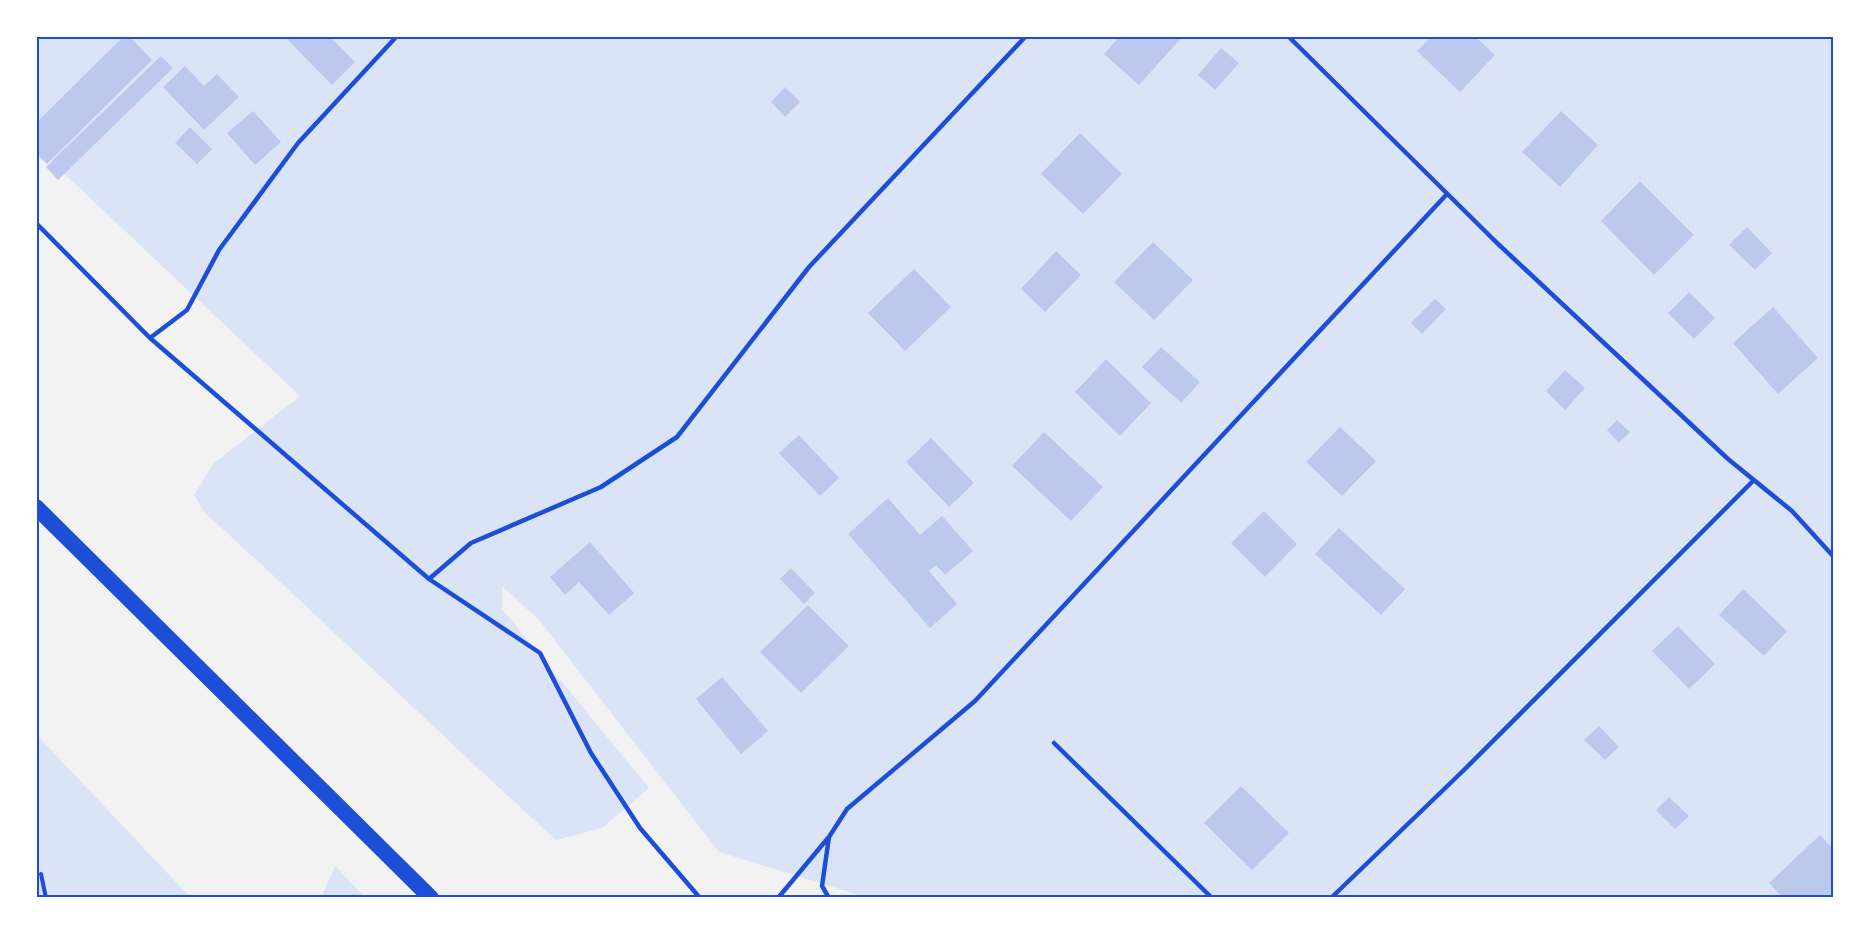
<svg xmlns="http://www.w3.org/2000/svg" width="1869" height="934" viewBox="0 0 1869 934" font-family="Helvetica,sans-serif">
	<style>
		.green { fill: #dbe4f7 }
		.building { fill: #bdc9ec }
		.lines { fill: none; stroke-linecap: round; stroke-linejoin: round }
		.path { stroke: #1d4ed8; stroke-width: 4 }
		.service { stroke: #1d4ed8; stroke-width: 4.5 }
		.trunk { stroke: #1d4ed8; stroke-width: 16 }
		.neatline { fill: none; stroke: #1d4ed8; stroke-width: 2 }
	</style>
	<rect width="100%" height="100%" fill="#f2f2f2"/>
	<!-- green -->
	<path class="green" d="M 36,36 L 1833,36 L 1833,898 L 869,898 L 719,852 L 539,620 L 502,586 L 502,609 L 649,788 L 602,828 L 556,840 C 437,732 323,620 204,512 L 194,495 L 213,464 L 300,396 L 36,147 Z
		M 36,734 L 191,898 L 36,898 Z
		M 335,866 L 366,898 L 321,898 Z"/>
	<!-- building -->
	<path class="building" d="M 124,36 L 129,36 L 152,60 L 47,164 L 36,153 L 36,123 Z
		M 284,36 L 329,36 L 355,62 L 332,85 Z
		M 1120,36 L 1183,36 L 1139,85 L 1104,54 Z
		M 1432,36 L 1475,36 L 1495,55 L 1460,92 L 1417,51 Z
		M 1221,48 L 1239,63 L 1215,90 L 1198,75 Z
		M 161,56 L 173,68 L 58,180 L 46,167 Z
		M 185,66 L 204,86 L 217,74 L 239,97 L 204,130 L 163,87 Z
		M 785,87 L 800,102 L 785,117 L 771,102 Z
		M 253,111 L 281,142 L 255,165 L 227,133 Z
		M 1561,111 L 1598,145 L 1560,187 L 1522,152 Z
		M 190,127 L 212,149 L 197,164 L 175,143 Z
		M 1080,133 L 1122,174 L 1083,214 L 1041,174 Z
		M 1640,181 L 1694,235 L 1654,275 L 1601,221 Z
		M 1747,227 L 1772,253 L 1755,270 L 1729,245 Z
		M 1153,242 L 1193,280 L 1154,320 L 1114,282 Z
		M 1056,251 L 1081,275 L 1045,312 L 1021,289 Z
		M 914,269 L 951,307 L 905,351 L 868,313 Z
		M 1689,292 L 1715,318 L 1694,339 L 1668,313 Z
		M 1435,299 L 1446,309 L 1422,334 L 1411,323 Z
		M 1773,307 L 1818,358 L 1778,394 L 1733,343 Z
		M 1161,347 L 1200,382 L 1181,403 L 1142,367 Z
		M 1106,359 L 1151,403 L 1120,436 L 1075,392 Z
		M 1565,370 L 1585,388 L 1565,410 L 1546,391 Z
		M 1617,420 L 1630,432 L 1619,443 L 1607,430 Z
		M 1340,427 L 1376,461 L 1342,496 L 1306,462 Z
		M 1044,432 L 1103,487 L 1071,521 L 1012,466 Z
		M 799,435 L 839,478 L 820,496 L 779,453 Z
		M 931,438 L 974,483 L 949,507 L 906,462 Z
		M 888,498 L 920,535 L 942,516 L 973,551 L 945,575 L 936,565 L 929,571 L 957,604 L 930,628 L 848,534 Z
		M 1264,511 L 1297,544 L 1265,577 L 1231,543 Z
		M 1339,528 L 1405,589 L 1381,615 L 1315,554 Z
		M 590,542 L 634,593 L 609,615 L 579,582 L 565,595 L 550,577 Z
		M 791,568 L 815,593 L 804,604 L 780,579 Z
		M 1743,589 L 1787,631 L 1764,656 L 1719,615 Z
		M 808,605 L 849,646 L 801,693 L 760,652 Z
		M 1678,626 L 1715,664 L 1689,689 L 1652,651 Z
		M 722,677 L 768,731 L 741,754 L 696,699 Z
		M 1599,726 L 1619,747 L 1605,760 L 1584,740 Z
		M 1241,786 L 1289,833 L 1252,870 L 1204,823 Z
		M 1669,797 L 1689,816 L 1675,829 L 1656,810 Z
		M 1820,835 L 1833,849 L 1833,898 L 1783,898 L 1769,883 Z"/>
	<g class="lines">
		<!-- path -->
		<path class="path" d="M 41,874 L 46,898"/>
		<!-- service -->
		<path class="service" d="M 1288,36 L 1496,242 L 1728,459 L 1792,511 L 1833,556
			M 36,223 L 150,338 L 429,579 L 540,653 L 591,753 L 640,828 L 700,898
			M 150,338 L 187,310 L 219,250 L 298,143 L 397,36
			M 429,579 L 471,543 L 601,487 L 677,437 L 809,267 L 1026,36
			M 1054,743 L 1212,898
			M 778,898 L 828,838
			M 829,898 L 822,886 L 829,837 L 847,809 L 975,701 L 1447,194
			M 1331,898 L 1465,769 L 1754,480"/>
		<!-- trunk -->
		<path class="trunk" d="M 36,507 L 431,898"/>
	</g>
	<!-- border -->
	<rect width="1869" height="934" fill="none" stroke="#ffffff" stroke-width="75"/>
	<rect x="38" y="38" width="1794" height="858" class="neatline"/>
</svg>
